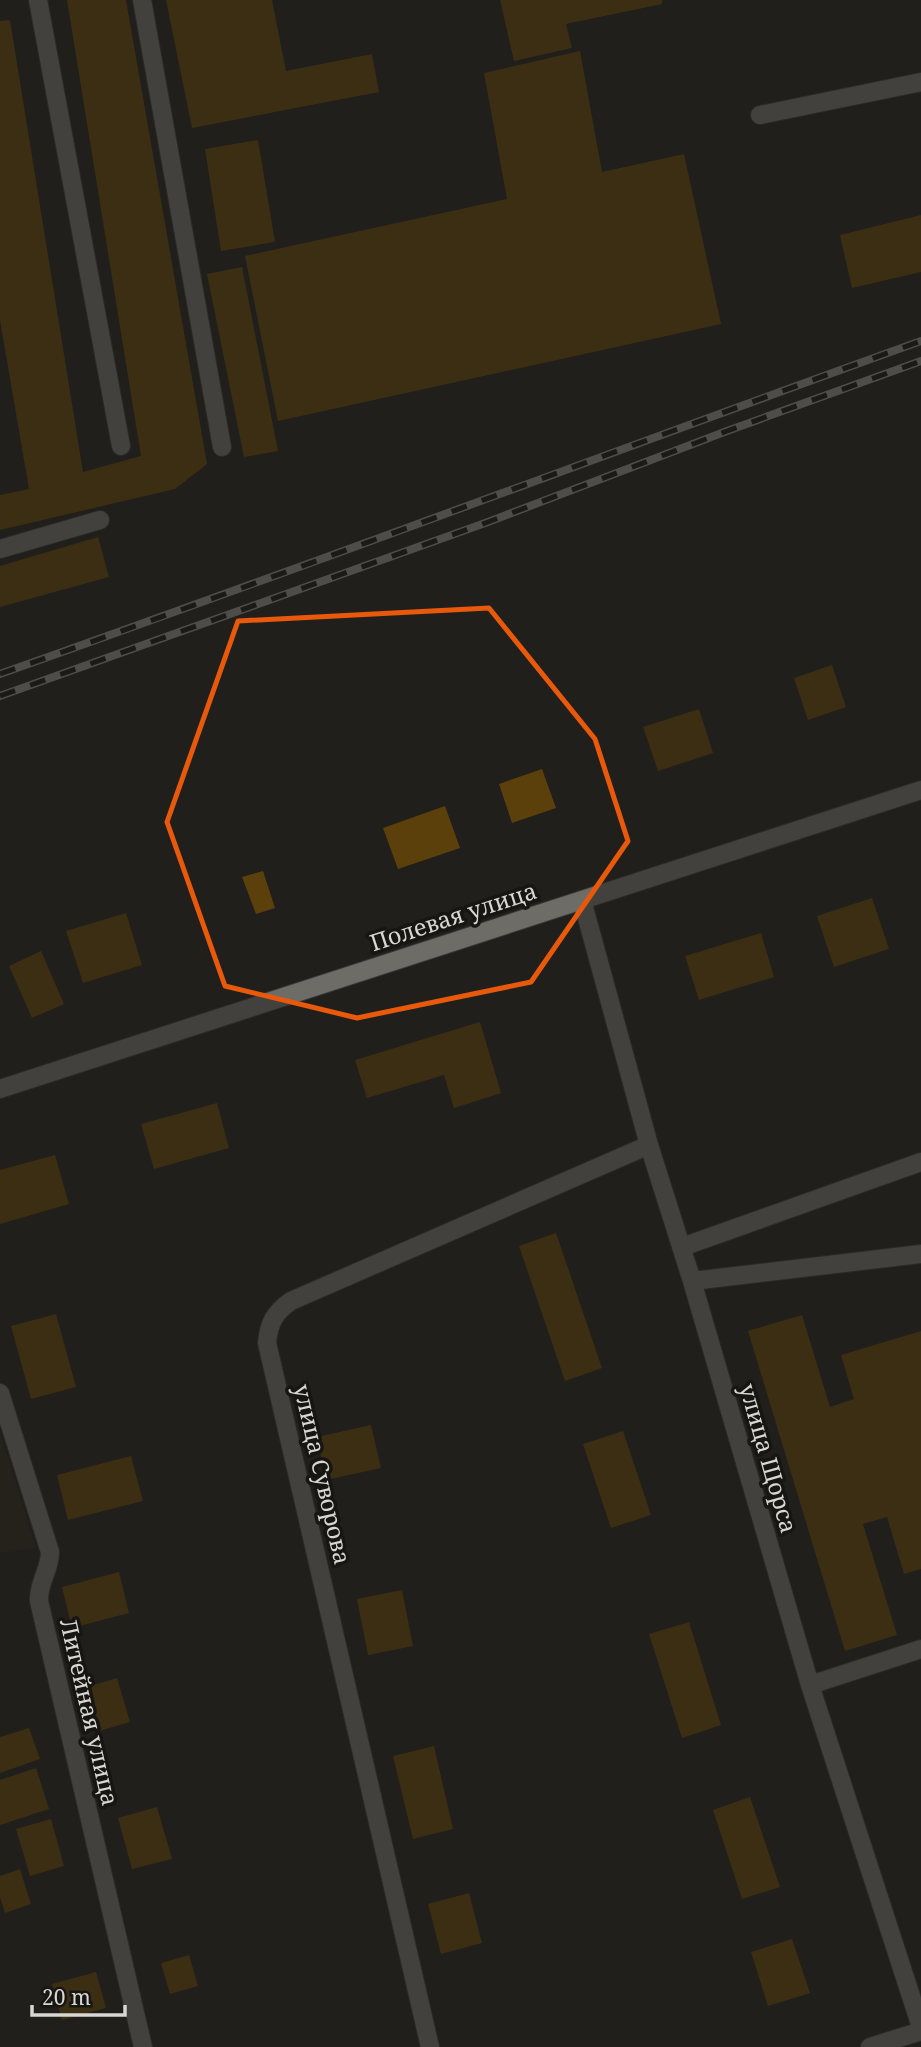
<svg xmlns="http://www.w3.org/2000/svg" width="921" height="2047" viewBox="0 0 921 2047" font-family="'Noto Serif',serif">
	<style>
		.built { fill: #2a271d }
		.building { fill: #5c400b }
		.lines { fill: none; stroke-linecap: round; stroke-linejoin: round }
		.minor-casing { stroke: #3b3a37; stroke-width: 20 }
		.minor { stroke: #6d6c67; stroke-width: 18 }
		.rail-casing { stroke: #878582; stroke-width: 8 }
		.rail { stroke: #171612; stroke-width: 5; stroke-dasharray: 16; stroke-linecap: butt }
		.marked { fill: none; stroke: #e8590c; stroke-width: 5; stroke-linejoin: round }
		.labels { text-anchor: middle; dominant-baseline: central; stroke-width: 7; stroke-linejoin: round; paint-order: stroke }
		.street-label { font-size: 23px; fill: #d8d7d4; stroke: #171612 }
	</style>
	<rect width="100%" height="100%" fill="#211f1b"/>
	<!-- built -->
	<path class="built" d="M 0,1432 L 36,1548 L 0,1553 Z"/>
	<!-- building -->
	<path class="building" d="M 67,0 L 126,0 L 207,464 L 175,489 L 0,530 L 0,495 L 29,489 L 0,320 L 0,21 L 10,20 L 83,472 L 141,456 Z
		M 166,0 L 272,0 L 286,71 L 372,54 L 379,92 L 192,128 Z
		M 500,0 L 662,0 L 662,4 L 566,24 L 572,48 L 514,61 Z
		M 580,51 L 602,172 L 684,154 L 721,324 L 278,421 L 245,256 L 507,199 L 484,73 Z
		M 258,140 L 275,242 L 221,251 L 205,149 Z
		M 921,215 L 921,272 L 852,288 L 840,235 Z
		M 242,267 L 278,451 L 244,457 L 207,274 Z
		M 98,537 L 109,577 L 0,607 L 0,566 Z
		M 832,665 L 846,707 L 808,720 L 794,678 Z
		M 699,709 L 713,753 L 658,771 L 643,727 Z
		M 542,769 L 556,808 L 512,823 L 499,784 Z
		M 445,806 L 460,848 L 398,869 L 383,828 Z
		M 263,871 L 275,908 L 256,914 L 242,877 Z
		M 872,898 L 889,949 L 834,967 L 817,916 Z
		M 126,913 L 142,965 L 83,983 L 66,931 Z
		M 761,933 L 774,977 L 699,1000 L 685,956 Z
		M 41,951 L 64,1004 L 32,1018 L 9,966 Z
		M 480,1022 L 501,1093 L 454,1108 L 444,1075 L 367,1098 L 355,1060 Z
		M 217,1103 L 229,1148 L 154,1169 L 141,1124 Z
		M 55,1155 L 69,1204 L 0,1224 L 0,1170 Z
		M 556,1233 L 602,1368 L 565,1381 L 519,1246 Z
		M 56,1314 L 76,1387 L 31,1399 L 11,1326 Z
		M 802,1315 L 830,1407 L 854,1399 L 841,1355 L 921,1331 L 921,1569 L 904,1574 L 887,1517 L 863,1524 L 897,1635 L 845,1651 L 748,1331 Z
		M 371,1425 L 381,1468 L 326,1480 L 317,1437 Z
		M 623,1431 L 651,1515 L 611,1528 L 583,1444 Z
		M 131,1456 L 143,1501 L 68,1520 L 57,1475 Z
		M 119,1572 L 129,1613 L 72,1628 L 62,1587 Z
		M 402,1590 L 413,1646 L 368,1655 L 357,1599 Z
		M 689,1622 L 721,1725 L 682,1738 L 649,1634 Z
		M 117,1678 L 130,1722 L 96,1732 L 84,1688 Z
		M 29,1728 L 40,1759 L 0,1773 L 0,1737 Z
		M 434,1746 L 453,1829 L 413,1839 L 393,1756 Z
		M 36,1768 L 49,1809 L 0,1825 L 0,1780 Z
		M 750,1797 L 780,1887 L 742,1899 L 713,1810 Z
		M 157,1807 L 172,1859 L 132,1869 L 118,1818 Z
		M 51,1819 L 64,1866 L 30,1876 L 16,1829 Z
		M 20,1869 L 31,1904 L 5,1913 L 0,1897 L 0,1876 Z
		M 469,1893 L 482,1943 L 441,1954 L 428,1904 Z
		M 792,1939 L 810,1993 L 768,2006 L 751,1952 Z
		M 189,1955 L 198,1986 L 170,1994 L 161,1963 Z
		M 96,1972 L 106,2008 L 62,2020 L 52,1984 Z"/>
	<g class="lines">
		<defs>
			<path id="minor" d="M 38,0 L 121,446
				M 142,0 L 222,447
				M 760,115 L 921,82
				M 0,549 L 100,520
				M 582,900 L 649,1145 L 692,1281 L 810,1685 L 921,2027
				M 0,1089 L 921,790
				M 682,1247 L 921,1162
				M 692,1281 L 921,1254
				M 0,1393 L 50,1552 C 50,1570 38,1583 39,1601 L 143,2047
				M 810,1685 L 921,1649
				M 430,2047 L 267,1343 C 269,1323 274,1313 291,1301 L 649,1145
				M 870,2047 L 921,2031"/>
		</defs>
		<!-- minor casing -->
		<use href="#minor" class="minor-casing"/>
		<!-- minor -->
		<use href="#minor" class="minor"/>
		<defs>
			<path id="rail" d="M 0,674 C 308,566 614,451 921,341
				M 0,696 L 488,522 L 727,431 L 921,361"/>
		</defs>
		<!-- rail casing -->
		<use href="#rail" class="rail-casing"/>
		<!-- rail -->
		<use href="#rail" class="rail"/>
	</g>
	<!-- marked area -->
	<path d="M0 0H921V2047H0ZM 489,608 L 595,739 L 628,841 L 531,982 L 357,1018 L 225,986 L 167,822 L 238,621 Z" fill="#211f1b" fill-opacity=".55" fill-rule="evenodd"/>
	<path class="marked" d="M 489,608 L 595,739 L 628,841 L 531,982 L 357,1018 L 225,986 L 167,822 L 238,621 Z"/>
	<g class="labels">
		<!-- street labels -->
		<g class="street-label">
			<text transform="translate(453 916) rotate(-18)">Полевая улица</text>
			<text transform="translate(769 1458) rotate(74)">улица Щорса</text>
			<text transform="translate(323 1474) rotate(77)">улица Суворова</text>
			<text transform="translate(90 1712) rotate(77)">Литейная улица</text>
		</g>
	</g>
	<!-- scale -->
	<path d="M32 2005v10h93v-10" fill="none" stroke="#d8d7d4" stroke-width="3.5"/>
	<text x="42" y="2005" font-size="21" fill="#d8d7d4" stroke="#171612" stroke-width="5" paint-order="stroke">20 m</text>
</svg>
